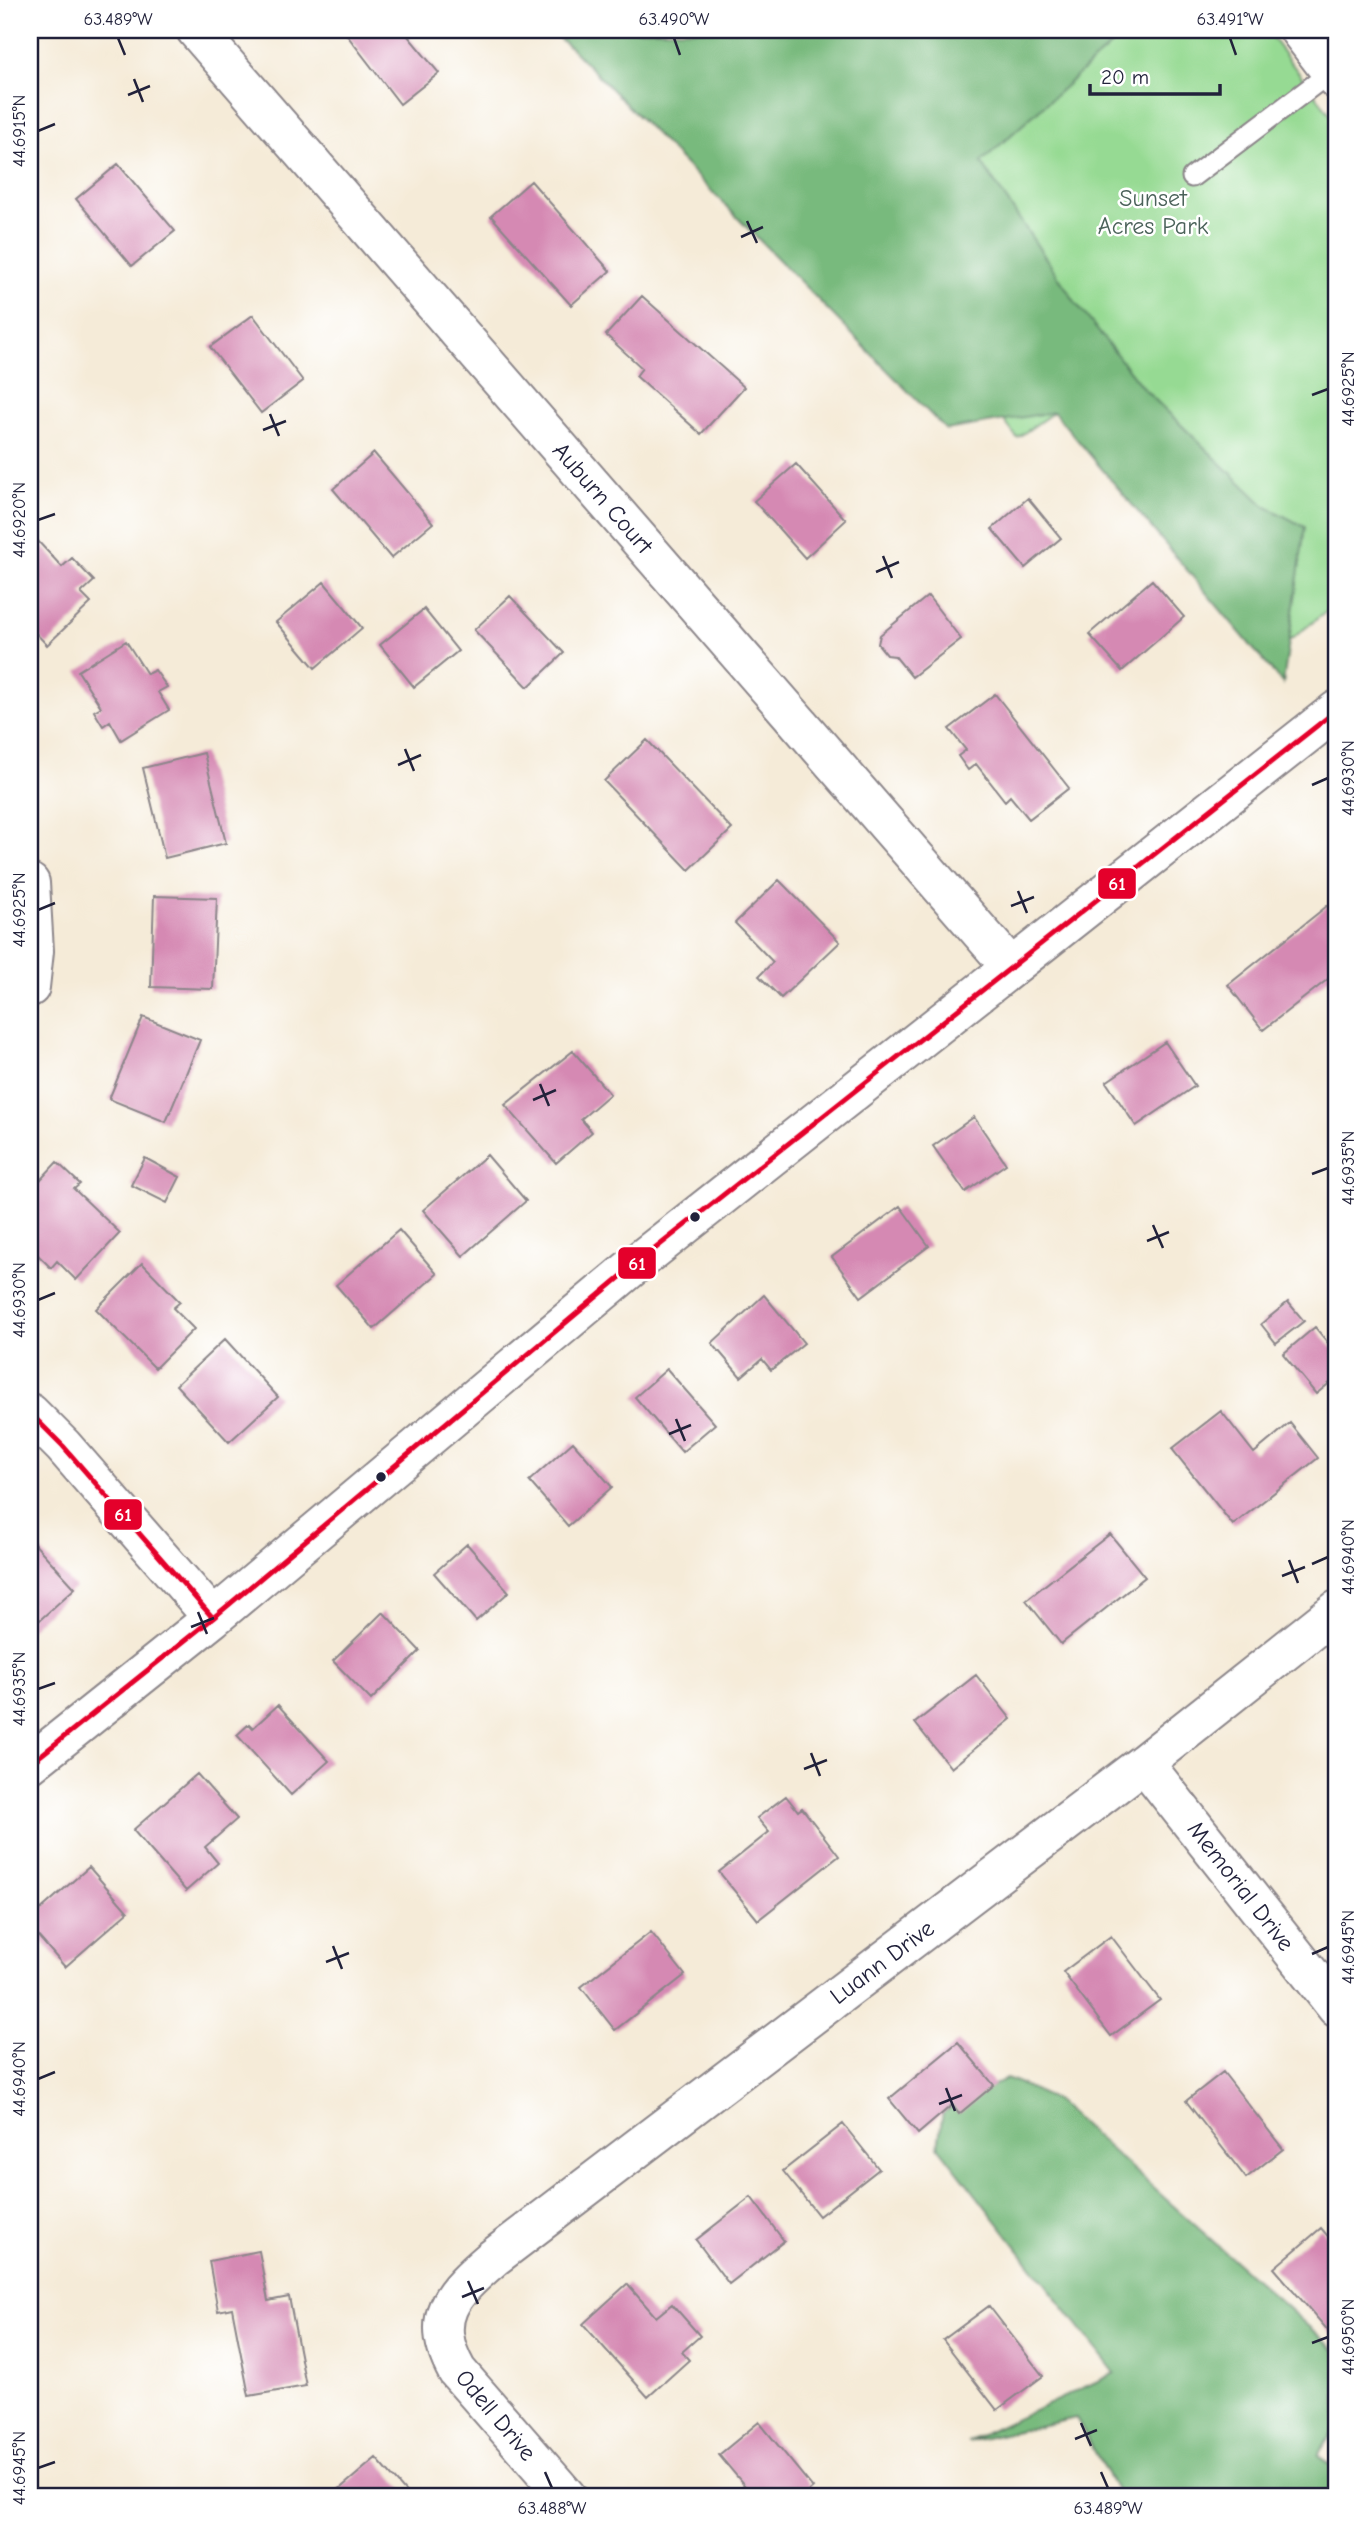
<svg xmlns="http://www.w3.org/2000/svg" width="1367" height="2527" viewBox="0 0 1367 2527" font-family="'Comic Neue',sans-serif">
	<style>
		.green { fill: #96da93; stroke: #5c7e67; stroke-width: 2 }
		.forest { fill: #78ba7d; stroke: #4d6e5c; stroke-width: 2 }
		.building { fill: #d589b3 }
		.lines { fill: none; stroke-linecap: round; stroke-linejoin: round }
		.service-casing { stroke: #8c868a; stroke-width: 23 }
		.minor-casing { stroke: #8c868a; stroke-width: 42 }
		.service { stroke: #fff; stroke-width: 19 }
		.minor { stroke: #fff; stroke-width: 38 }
		.bus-1-casing { stroke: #fff; stroke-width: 10 }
		.bus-1 { stroke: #e4002b; stroke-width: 5 }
		.ticks { fill: none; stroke: #22223b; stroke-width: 2.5 }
		.bus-dot { fill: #22223b; stroke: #fff; stroke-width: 2.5 }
		.labels { text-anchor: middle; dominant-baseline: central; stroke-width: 5; stroke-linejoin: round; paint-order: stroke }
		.park-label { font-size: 24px; fill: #4b625a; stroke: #fff }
		.street-label { font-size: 24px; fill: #22223b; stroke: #fff }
		.line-badge { stroke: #fff; stroke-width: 2.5 }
		.badge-label { font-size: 19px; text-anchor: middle; font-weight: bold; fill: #fff }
		.neatline { fill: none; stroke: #22223b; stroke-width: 2.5 }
		.ticks-label { font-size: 18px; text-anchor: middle; fill: #22223b }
	</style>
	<rect width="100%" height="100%" fill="#fff"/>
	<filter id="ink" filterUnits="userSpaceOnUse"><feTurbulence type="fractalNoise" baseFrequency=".0143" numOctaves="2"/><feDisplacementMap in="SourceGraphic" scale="14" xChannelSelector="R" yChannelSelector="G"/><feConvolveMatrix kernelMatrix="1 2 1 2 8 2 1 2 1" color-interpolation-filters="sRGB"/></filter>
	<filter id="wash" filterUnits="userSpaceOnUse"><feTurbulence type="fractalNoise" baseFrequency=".00686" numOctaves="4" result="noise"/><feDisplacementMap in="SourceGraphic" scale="28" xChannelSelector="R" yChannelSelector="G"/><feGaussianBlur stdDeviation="1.57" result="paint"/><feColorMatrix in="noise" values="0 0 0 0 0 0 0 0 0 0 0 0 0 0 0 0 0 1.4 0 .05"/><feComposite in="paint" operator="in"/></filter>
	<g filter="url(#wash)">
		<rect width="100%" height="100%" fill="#f5ebd8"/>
		<!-- green -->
		<path class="green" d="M 884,30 L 1266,30 L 1337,123 L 1337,603 L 1289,641 L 1054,412 L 1017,438 L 885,264 Z"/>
		<!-- forest -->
		<path class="forest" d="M 549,30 L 1128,30 L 981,162 L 1076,303 L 1143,388 L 1265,506 L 1305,527 L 1283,684 L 1054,412 L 946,430 L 572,49 Z
			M 1007,2078 L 1055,2100 L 1337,2352 L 1337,2425 L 1318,2455 L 1337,2471 L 1337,2497 L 1120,2497 L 1076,2418 L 967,2442 L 1115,2373 L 938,2146 L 943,2112 Z"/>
		<g id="blocks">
			<!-- building -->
			<path class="building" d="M 343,30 L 403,30 L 439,73 L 400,104 Z
				M 118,164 L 175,231 L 132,266 L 76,199 Z
				M 531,181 L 610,271 L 571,305 L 491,216 Z
				M 642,296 L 744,387 L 701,434 L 636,376 L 642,368 L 606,335 Z
				M 253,315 L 303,381 L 261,413 L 210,347 Z
				M 374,453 L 433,523 L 391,558 L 333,489 Z
				M 796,464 L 846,520 L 805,558 L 754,501 Z
				M 1028,498 L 1061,538 L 1025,568 L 992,529 Z
				M 35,538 L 62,567 L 72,558 L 94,581 L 81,593 L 91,603 L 47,645 L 30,627 L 30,543 Z
				M 1152,580 L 1184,617 L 1122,671 L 1089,634 Z
				M 324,582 L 362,628 L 315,668 L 276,622 Z
				M 510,596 L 564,653 L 528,687 L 474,630 Z
				M 928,596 L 961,639 L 912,677 L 895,656 L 887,655 L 878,644 L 880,635 Z
				M 424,609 L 458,651 L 414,687 L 380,645 Z
				M 126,641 L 147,674 L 155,670 L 167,687 L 158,692 L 169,710 L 121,740 L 110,721 L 103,726 L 94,711 L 101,707 L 78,671 Z
				M 995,694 L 1069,788 L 1029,819 L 1010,796 L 1005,801 L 976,764 L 968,770 L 958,756 L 966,750 L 949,729 Z
				M 647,740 L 732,829 L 689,870 L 604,781 Z
				M 204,753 L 226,843 L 165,858 L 143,768 Z
				M 779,880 L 840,942 L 781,998 L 759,976 L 773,962 L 735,923 Z
				M 154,896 L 217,898 L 213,989 L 151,987 Z
				M 1337,898 L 1337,972 L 1263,1030 L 1228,985 Z
				M 143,1017 L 200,1040 L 166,1122 L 109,1099 Z
				M 1165,1042 L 1195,1086 L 1136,1126 L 1106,1082 Z
				M 573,1051 L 610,1094 L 581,1119 L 592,1132 L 556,1163 L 505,1105 Z
				M 974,1117 L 1006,1164 L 965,1192 L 933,1146 Z
				M 487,1155 L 526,1201 L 463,1256 L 423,1210 Z
				M 145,1158 L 180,1177 L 167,1203 L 131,1185 Z
				M 57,1162 L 80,1184 L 74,1189 L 120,1233 L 76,1280 L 57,1261 L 51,1268 L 30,1247 L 30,1191 Z
				M 900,1206 L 929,1246 L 861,1297 L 832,1257 Z
				M 399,1230 L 437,1274 L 374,1329 L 336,1285 Z
				M 142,1263 L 180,1302 L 173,1308 L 194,1329 L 155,1368 L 96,1309 Z
				M 764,1295 L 804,1343 L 771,1370 L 762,1359 L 741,1377 L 712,1343 Z
				M 1288,1302 L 1304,1321 L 1276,1343 L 1261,1324 Z
				M 1315,1327 L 1337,1354 L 1337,1377 L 1316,1394 L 1283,1354 Z
				M 225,1339 L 278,1397 L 229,1442 L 176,1385 Z
				M 667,1369 L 715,1424 L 682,1452 L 635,1397 Z
				M 1221,1411 L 1254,1453 L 1290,1423 L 1318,1458 L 1233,1525 L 1172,1449 Z
				M 573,1442 L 612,1487 L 568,1526 L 529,1481 Z
				M 1110,1534 L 1145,1577 L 1061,1644 L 1026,1600 Z
				M 30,1539 L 75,1588 L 30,1629 Z
				M 467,1544 L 509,1592 L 476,1621 L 434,1573 Z
				M 383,1612 L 420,1651 L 371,1700 L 333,1661 Z
				M 976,1675 L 1011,1719 L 951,1768 L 915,1723 Z
				M 278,1705 L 329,1761 L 291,1795 L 237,1735 L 249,1724 L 253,1728 Z
				M 197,1774 L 237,1819 L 205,1847 L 218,1863 L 186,1891 L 133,1830 Z
				M 786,1796 L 798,1811 L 802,1808 L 839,1856 L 758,1920 L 719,1872 L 769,1832 L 757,1818 Z
				M 89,1867 L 128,1912 L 65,1967 L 30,1927 L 30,1919 Z
				M 651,1932 L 685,1975 L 615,2030 L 581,1987 Z
				M 1111,1936 L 1160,2000 L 1111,2036 L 1063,1972 Z
				M 958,2042 L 994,2085 L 959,2114 L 952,2105 L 918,2134 L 889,2099 Z
				M 1223,2072 L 1283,2149 L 1246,2178 L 1186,2101 Z
				M 843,2124 L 879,2169 L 819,2216 L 783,2171 Z
				M 751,2197 L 784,2241 L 729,2284 L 696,2240 Z
				M 1321,2228 L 1337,2247 L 1337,2341 L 1274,2268 Z
				M 259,2251 L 268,2301 L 289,2297 L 306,2386 L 249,2396 L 232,2308 L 218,2311 L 209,2261 Z
				M 627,2284 L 656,2317 L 672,2304 L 700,2336 L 682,2352 L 689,2360 L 648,2397 L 583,2324 Z
				M 989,2306 L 1043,2376 L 997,2410 L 943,2340 Z
				M 759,2422 L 813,2488 L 802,2497 L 754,2497 L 719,2455 Z
				M 376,2458 L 410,2497 L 330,2497 Z"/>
		</g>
	</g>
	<g filter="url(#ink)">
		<use href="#blocks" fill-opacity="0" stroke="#8c868a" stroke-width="2"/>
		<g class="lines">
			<defs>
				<path id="service" d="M 1192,177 L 1331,72"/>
				<path id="minor" d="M 196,30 L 1010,966
					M 1299,30 L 1337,80
					M 30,883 L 34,951 L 30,987
					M 30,1413 L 63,1446 L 213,1618
					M 1144,1763 L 1337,2008
					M 30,1764 L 213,1618 L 637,1263 L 1337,710
					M 567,2497 L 457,2371 C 427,2317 452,2293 493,2258 L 1144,1763 L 1337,1610"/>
			</defs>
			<!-- service casing -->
			<use href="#service" class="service-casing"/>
			<!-- minor casing -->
			<use href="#minor" class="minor-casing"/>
			<!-- service -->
			<use href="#service" class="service"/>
			<!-- minor -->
			<use href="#minor" class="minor"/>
			<defs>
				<path id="bus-1" d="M 30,1413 L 63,1446 L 213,1618
					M 30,1764 L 213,1618 L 637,1263 L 1337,710"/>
			</defs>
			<!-- bus-1 casing -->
			<use href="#bus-1" class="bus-1-casing"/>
			<!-- bus-1 -->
			<use href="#bus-1" class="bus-1"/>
		</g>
	</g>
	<!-- ticks -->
	<path class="ticks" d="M 118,38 L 125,55M 674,38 L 680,55M 1230,38 L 1236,55M 134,79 L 143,102M 128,95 L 150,86M 38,131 L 55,124M 747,221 L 757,243M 741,237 L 763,227M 1312,395 L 1328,389M 270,414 L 279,436M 263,430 L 286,421M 38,520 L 55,514M 883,556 L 892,578M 876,572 L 899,562M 405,749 L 414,771M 398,765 L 421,755M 1312,785 L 1328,778M 1018,891 L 1027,913M 1011,906 L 1034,897M 38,910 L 55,903M 540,1084 L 549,1106M 533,1100 L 556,1090M 1312,1174 L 1328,1168M 1153,1225 L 1163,1248M 1147,1241 L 1169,1232M 38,1300 L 55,1293M 676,1419 L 685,1441M 669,1434 L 691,1425M 1289,1560 L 1298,1583M 1312,1564 L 1328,1557M 1282,1576 L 1305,1567M 198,1612 L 207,1634M 191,1627 L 214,1618M 38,1689 L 55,1683M 811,1753 L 820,1776M 804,1769 L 827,1760M 333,1946 L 342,1969M 1312,1954 L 1328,1947M 326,1962 L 349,1953M 38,2079 L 55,2072M 946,2088 L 955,2111M 939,2104 L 962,2095M 468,2281 L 478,2304M 462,2297 L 484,2288M 1312,2343 L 1328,2337M 1081,2423 L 1091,2446M 1075,2439 L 1097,2430M 38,2468 L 55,2462M 545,2472 L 552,2488M 1101,2472 L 1108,2488"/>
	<!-- markers -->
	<g class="bus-dot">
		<circle cx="695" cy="1217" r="6"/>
		<circle cx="381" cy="1477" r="6"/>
	</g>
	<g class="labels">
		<!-- park labels -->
		<g class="park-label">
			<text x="1153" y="198">Sunset<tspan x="1153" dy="28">Acres Park</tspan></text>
		</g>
		<!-- street labels -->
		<g class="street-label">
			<text transform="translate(603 498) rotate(49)">Auburn Court</text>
			<text transform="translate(1241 1886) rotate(52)">Memorial Drive</text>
			<text transform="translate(882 1962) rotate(-37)">Luann Drive</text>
			<text transform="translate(496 2415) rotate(50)">Odell Drive</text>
		</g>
	</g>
	<g class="line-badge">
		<rect x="1097" y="867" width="40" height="33" rx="7" fill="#e4002b"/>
		<rect x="617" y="1246" width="40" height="34" rx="7" fill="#e4002b"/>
		<rect x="103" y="1498" width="40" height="33" rx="7" fill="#e4002b"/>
	</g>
	<g class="badge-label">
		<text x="1117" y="890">61</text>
		<text x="637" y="1270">61</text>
		<text x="123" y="1521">61</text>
	</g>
	<!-- margin -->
	<rect width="1367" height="2527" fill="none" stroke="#fff" stroke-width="77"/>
	<!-- scale -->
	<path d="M1090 84v10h130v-10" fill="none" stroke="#22223b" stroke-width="3.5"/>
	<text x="1101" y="84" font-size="21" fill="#22223b" stroke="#ffffff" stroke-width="5" paint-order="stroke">20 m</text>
	<rect x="38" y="38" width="1290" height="2450" class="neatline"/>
	<g class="ticks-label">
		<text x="118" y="25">63.489°W</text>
		<text x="674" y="25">63.490°W</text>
		<text x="1230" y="25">63.491°W</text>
		<text transform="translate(19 131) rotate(-90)" y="6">44.6915°N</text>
		<text transform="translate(1348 389) rotate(-90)" y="6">44.6925°N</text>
		<text transform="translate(19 520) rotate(-90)" y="6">44.6920°N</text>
		<text transform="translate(1348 778) rotate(-90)" y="6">44.6930°N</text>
		<text transform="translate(19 910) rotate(-90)" y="6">44.6925°N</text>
		<text transform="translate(1348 1168) rotate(-90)" y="6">44.6935°N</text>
		<text transform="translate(19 1300) rotate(-90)" y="6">44.6930°N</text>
		<text transform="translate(1348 1557) rotate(-90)" y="6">44.6940°N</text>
		<text transform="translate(19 1689) rotate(-90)" y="6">44.6935°N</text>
		<text transform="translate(1348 1947) rotate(-90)" y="6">44.6945°N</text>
		<text transform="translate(19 2079) rotate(-90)" y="6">44.6940°N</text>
		<text transform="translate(1348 2337) rotate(-90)" y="6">44.6950°N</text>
		<text transform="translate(19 2468) rotate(-90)" y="6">44.6945°N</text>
		<text x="552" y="2514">63.488°W</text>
		<text x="1108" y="2514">63.489°W</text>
	</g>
</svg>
